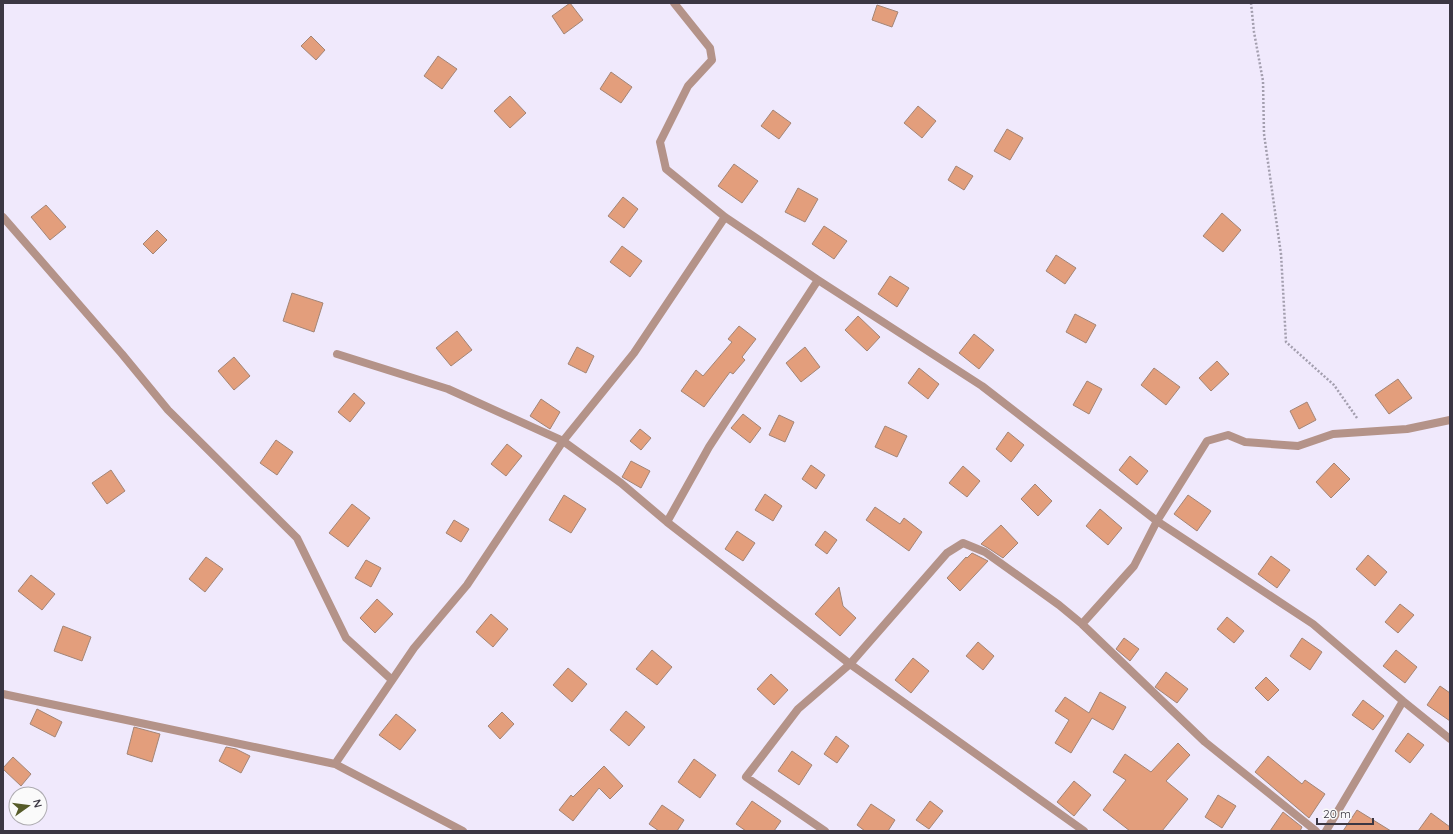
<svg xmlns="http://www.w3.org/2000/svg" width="1453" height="834" viewBox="0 0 1453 834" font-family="Quicksand,sans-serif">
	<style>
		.building { fill: #e39e7c; stroke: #a38576 }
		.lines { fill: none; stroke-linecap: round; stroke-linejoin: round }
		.path { stroke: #a39eae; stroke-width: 2.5; stroke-dasharray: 2 2; stroke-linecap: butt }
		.street { stroke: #b49389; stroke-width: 8 }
	</style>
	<rect width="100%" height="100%" fill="#f0e9fc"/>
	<!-- building -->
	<path class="building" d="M 570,3 L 583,20 L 564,34 L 552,16 Z
		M 877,5 L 898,12 L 892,27 L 872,20 Z
		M 311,36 L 325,50 L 316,60 L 301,46 Z
		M 438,56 L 457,69 L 442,89 L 424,76 Z
		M 611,72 L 632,87 L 621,103 L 600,89 Z
		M 510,96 L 526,113 L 510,128 L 494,111 Z
		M 918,106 L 936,121 L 922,138 L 904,123 Z
		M 773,110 L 791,123 L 779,139 L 761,126 Z
		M 1007,129 L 1023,138 L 1010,160 L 994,151 Z
		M 734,164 L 758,181 L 742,203 L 718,186 Z
		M 956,166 L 973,176 L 964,190 L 948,180 Z
		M 798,188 L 818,199 L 805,222 L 785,212 Z
		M 623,197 L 638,209 L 624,228 L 608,216 Z
		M 46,205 L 66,227 L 50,240 L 31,217 Z
		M 1222,213 L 1241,230 L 1223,252 L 1203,236 Z
		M 824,226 L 847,241 L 834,259 L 812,244 Z
		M 157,230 L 167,240 L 153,254 L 143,244 Z
		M 622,246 L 642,261 L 630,277 L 610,262 Z
		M 1056,255 L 1076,268 L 1065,284 L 1046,271 Z
		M 890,276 L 909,288 L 897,307 L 878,294 Z
		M 292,293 L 323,303 L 314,332 L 283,321 Z
		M 1075,314 L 1096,325 L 1086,343 L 1066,332 Z
		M 858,316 L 880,337 L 867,351 L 845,330 Z
		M 739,326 L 756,339 L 742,357 L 745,360 L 733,374 L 730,372 L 704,407 L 681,391 L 696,370 L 703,376 L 732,342 L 728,339 Z
		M 457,331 L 472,350 L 451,366 L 436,348 Z
		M 974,334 L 994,350 L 979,369 L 959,353 Z
		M 577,347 L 594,356 L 586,373 L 568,364 Z
		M 805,347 L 820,367 L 801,382 L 786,363 Z
		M 234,357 L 250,376 L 234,390 L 218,371 Z
		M 1217,361 L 1229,374 L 1211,391 L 1199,378 Z
		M 919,368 L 939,384 L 928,399 L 908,383 Z
		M 1154,368 L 1180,387 L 1166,405 L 1141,385 Z
		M 1398,379 L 1412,398 L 1389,414 L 1375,395 Z
		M 1087,381 L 1102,389 L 1089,414 L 1073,405 Z
		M 354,393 L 365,403 L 350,422 L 338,412 Z
		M 541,399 L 560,412 L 550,429 L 530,416 Z
		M 1307,402 L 1316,420 L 1299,429 L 1290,411 Z
		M 743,414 L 761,428 L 750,443 L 731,428 Z
		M 779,415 L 794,422 L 785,442 L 769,435 Z
		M 885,426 L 907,436 L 897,457 L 875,447 Z
		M 640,429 L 651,438 L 641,450 L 630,441 Z
		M 1008,432 L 1024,445 L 1011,462 L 996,449 Z
		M 276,440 L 293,452 L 277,475 L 260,463 Z
		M 507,444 L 522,456 L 506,476 L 491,464 Z
		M 1130,456 L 1148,471 L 1137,485 L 1119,470 Z
		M 631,461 L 650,471 L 641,488 L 622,477 Z
		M 1334,463 L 1350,479 L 1331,498 L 1316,482 Z
		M 811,465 L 825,475 L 816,489 L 802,479 Z
		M 963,466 L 980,481 L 967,497 L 949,483 Z
		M 111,470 L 125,491 L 107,504 L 92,483 Z
		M 1035,484 L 1052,501 L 1038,516 L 1021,499 Z
		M 765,494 L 782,506 L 773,521 L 755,510 Z
		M 564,495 L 586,509 L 571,533 L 549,520 Z
		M 1188,495 L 1211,511 L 1197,531 L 1174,514 Z
		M 352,504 L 370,518 L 348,547 L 329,533 Z
		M 875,507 L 900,524 L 904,518 L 922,532 L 909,551 L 866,520 Z
		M 1100,509 L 1122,528 L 1108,545 L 1086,526 Z
		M 454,520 L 469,529 L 461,542 L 446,533 Z
		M 1001,525 L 1018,543 L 1003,558 L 988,548 L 981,544 Z
		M 737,531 L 755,543 L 743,561 L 725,549 Z
		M 825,531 L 837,540 L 827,554 L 815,545 Z
		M 972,553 L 988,561 L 960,591 L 947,578 L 966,557 L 967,558 Z
		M 1368,555 L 1387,572 L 1375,586 L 1356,569 Z
		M 1271,556 L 1290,570 L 1277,588 L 1258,574 Z
		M 206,557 L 223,569 L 205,592 L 189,579 Z
		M 366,560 L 381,568 L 371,587 L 355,578 Z
		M 31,575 L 55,594 L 42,610 L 18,591 Z
		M 839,587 L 843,606 L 856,618 L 840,636 L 815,614 Z
		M 377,599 L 393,614 L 375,633 L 360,618 Z
		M 1400,604 L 1414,615 L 1398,633 L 1385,622 Z
		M 491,614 L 508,629 L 493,647 L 476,632 Z
		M 1227,617 L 1244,631 L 1234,643 L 1217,629 Z
		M 63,626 L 91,637 L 82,661 L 54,651 Z
		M 1124,638 L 1139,649 L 1130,661 L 1116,649 Z
		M 1302,638 L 1322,652 L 1310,670 L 1290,656 Z
		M 978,642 L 994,656 L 983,670 L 966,656 Z
		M 652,650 L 672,667 L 657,685 L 636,669 Z
		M 1396,650 L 1417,667 L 1405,683 L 1383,666 Z
		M 913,658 L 929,671 L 911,693 L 895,680 Z
		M 568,668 L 587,684 L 572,702 L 553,685 Z
		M 1166,672 L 1188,689 L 1177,703 L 1155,687 Z
		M 771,674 L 788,690 L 774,705 L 757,689 Z
		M 1266,677 L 1279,690 L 1268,701 L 1255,688 Z
		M 1440,686 L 1450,693 L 1450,721 L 1427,705 Z
		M 1100,692 L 1126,707 L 1113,730 L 1092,718 L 1071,753 L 1055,743 L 1069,720 L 1055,711 L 1065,697 L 1089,713 Z
		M 1363,700 L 1384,716 L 1373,730 L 1352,715 Z
		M 37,709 L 62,722 L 55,737 L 30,724 Z
		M 626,711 L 645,727 L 629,746 L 610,730 Z
		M 502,712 L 514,724 L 500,739 L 488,726 Z
		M 396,714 L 416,730 L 400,750 L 379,735 Z
		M 134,727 L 160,734 L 152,762 L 127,754 Z
		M 1408,733 L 1424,745 L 1410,763 L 1395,751 Z
		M 836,736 L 849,746 L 837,763 L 824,754 Z
		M 1178,743 L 1190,755 L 1166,781 L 1188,799 L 1162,831 L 1130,831 L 1103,810 L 1126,780 L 1113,772 L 1125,754 L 1151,772 Z
		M 226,747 L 236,749 L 250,756 L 241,773 L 219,761 Z
		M 792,751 L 812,765 L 799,785 L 778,771 Z
		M 1268,756 L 1302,784 L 1305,780 L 1325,794 L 1309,818 L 1255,772 Z
		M 13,757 L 31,774 L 21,786 L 3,769 L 3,768 Z
		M 694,759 L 716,775 L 700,798 L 678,782 Z
		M 604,766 L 623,786 L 610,799 L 599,788 L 573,821 L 559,810 L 571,795 L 573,797 Z
		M 1074,781 L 1091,795 L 1074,816 L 1057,802 Z
		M 1218,795 L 1236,806 L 1222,828 L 1205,817 Z
		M 752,801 L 781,821 L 774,831 L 746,831 L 736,824 Z
		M 930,801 L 943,811 L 929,829 L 916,820 Z
		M 871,804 L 895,820 L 888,831 L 865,831 L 857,825 Z
		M 662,805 L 684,820 L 677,831 L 659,831 L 649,824 Z
		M 1357,810 L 1391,831 L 1343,831 Z
		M 1283,812 L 1302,827 L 1300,831 L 1270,831 Z
		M 1431,813 L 1450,827 L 1450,831 L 1418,831 Z"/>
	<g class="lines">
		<!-- path -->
		<path class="path" d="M 1251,3 L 1254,32 L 1263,81 L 1264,134 L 1281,254 L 1286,342 L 1334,385 L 1357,418"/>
		<!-- street -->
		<path class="street" d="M 674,3 L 710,48 L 712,60 L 688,86 L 660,142 L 666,169 L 725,217 L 818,280 L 982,386 L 1157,521 L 1313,624 L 1403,701 L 1450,739
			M 3,217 L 122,354 L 168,410 L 297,538 L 346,638 L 392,680
			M 337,354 L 448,389 L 563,441 L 621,483 L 667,522 L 850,664 L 1084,831
			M 667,522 L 709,447 L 818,280
			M 1082,624 L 1134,566 L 1157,521 L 1207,441 L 1228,435 L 1245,442 L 1298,446 L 1333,434 L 1407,429 L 1450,420
			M 3,694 L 335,764 L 463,831
			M 335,764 L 414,648 L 467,585 L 563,441 L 634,353 L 725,217
			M 825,831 L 746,777 L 798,709 L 850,664 L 947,553 L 963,543 L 985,552 L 1059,605 L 1082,624 L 1205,742 L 1316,831
			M 1326,831 L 1403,701"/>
	</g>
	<!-- border -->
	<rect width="1453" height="834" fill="none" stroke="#3b3743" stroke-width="8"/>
	<!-- north arrow -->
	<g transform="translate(28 806) rotate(76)"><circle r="19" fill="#fafafa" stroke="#aeacb1"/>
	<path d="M0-3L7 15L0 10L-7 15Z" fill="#565b29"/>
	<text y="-6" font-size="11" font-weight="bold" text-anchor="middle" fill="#3b3743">N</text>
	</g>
	<!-- scale -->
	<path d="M1317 818v6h56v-6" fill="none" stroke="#3b3743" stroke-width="2"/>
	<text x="1323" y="818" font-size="12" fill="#3b3743" stroke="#fafafa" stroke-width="3" paint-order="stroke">20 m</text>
</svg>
